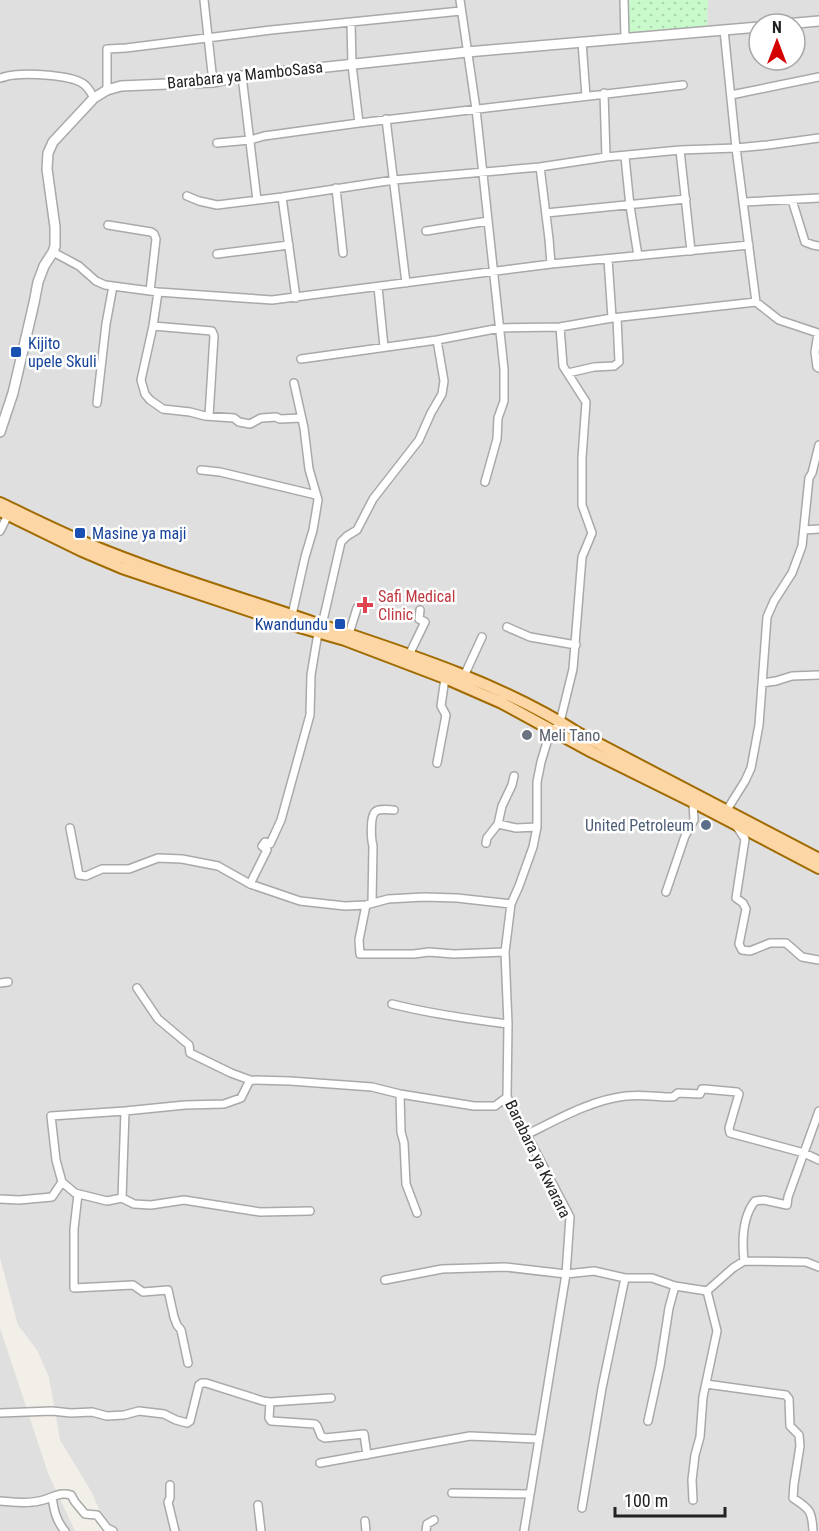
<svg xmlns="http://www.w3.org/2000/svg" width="819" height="1531" viewBox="0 0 819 1531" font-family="'Roboto Condensed',sans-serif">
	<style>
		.residential { fill: #e0dfdf; fill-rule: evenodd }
		.park { fill: url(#park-dots) }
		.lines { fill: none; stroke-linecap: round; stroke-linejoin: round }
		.minor-casing { stroke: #a9a9a9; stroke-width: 10 }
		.tertiary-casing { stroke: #a9a9a9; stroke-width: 12 }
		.primary-casing { stroke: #a06b00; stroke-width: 14 }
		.minor { stroke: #fff; stroke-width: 7 }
		.tertiary { stroke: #fff; stroke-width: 9 }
		.primary { stroke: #fcd6a4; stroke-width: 10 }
		.transit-dot { fill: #1a4fb4; stroke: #fff; stroke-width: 2 }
		.health-dot { fill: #e0444e; stroke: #fff; stroke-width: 2 }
		.worship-dot { fill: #6b7280; stroke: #fff; stroke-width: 2 }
		.service-dot { fill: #5c6f8a; stroke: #fff; stroke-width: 2 }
		.labels { text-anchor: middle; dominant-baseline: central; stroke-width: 5; stroke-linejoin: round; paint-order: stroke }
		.street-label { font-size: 16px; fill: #222; stroke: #fff }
		.transit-label { font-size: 16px; fill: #164399; stroke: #fff; text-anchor: start }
		.health-label { font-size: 16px; fill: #be3a42; stroke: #fff; text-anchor: start }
		.worship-label { font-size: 16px; fill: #5b616d; stroke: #fff; text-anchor: start }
		.service-label { font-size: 16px; fill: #4e5e75; stroke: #fff; text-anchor: end }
	</style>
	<defs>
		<pattern id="park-dots" width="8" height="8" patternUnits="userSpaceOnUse" patternTransform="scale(1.5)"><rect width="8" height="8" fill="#c8facc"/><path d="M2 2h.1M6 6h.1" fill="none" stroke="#acd6af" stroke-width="1.8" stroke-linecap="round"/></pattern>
	</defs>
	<rect width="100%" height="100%" fill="#f2efe9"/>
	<!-- residential -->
	<path class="residential" d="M 0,0 L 819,0 L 819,1531 L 109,1531 L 91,1491 L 60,1440 L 49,1377 L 37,1350 L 18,1325 L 0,1258 ZM 759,24 L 795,24 L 795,60 L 759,60 Z
		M 0,1328 L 48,1473 L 75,1531 L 0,1531 Z"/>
	<!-- park -->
	<path class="park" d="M 628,0 L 708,0 L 707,26 L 629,32 Z"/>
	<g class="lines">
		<defs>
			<path id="minor" d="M 204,0 L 213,82
				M 460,0 L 476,109 L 504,369 L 504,401 L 498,418 L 497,439 L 485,482
				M 624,0 L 625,38
				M 351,22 L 352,65 L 359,123
				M 724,30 L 736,148 L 756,302
				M 582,42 L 586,96
				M 242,76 L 257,200
				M 0,78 C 5,77 10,75 14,75 C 29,73 69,75 82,83 C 88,86 91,93 94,98
				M 107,90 L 107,49 L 126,48 L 271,30 L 461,11
				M 604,93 L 606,157
				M 731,95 L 819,77
				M 386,119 L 406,283
				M 217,143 L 250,140 L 264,136 L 359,123 L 683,85
				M 680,150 L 691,251
				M 625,157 L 630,206 L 638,256
				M 540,167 L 549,239 L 551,264
				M 336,188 L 343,253
				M 187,196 L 199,201 L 217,205 L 282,197 L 394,180 L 540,167 L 606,157 L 680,150 L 736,148 L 768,145 L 819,138
				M 282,197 L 296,298
				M 792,200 L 805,242 L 813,245 L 819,246
				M 744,202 L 819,198
				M 546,213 L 686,199
				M 108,225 L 151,232 L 154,234 L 156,239 L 150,291
				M 426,231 L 488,221
				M 53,252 L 79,266 L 96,281 L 105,285 L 158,292 L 272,300 L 551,264 L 749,245
				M 217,254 L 289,245
				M 608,259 L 612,318
				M 378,287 L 384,347
				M 158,292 L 153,326 L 141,380 L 145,394 L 150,400 L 163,409 L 190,412 L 205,416 L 234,418 L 239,422 L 250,424 L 261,418 L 276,417 L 280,419 L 301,418
				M 153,326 L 212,331 L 214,336 L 209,416
				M 301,359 L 437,340 L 500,328 L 560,327 L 612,318 L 756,302 L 779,320 L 818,333 L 815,352 L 817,367 L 819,368
				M 568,373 L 594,367 L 614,366 L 619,362 L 617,318
				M 97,403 L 106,324 L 113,286
				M 201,470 L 220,472 L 316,495
				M 804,530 L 819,529
				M 0,531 L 8,515
				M 292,615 L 305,557 L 313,530 L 318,500 L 309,469 L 304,428 L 294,383
				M 507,627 L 530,637 L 576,645
				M 349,634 L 357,608
				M 409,655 L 425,622 L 419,619 L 420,610
				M 464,676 L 482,637
				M 762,683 L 776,681 L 792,676 L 819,675
				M 437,763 L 446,715 L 441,706 L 445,678
				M 725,813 L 745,781 L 751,768 L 759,725 L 767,617 L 774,601 L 792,573 L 802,546 L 809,478 L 812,473 L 819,445
				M 498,824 L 516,828 L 537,827
				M 737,827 L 745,839 L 736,898 L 743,903 L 746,909 L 739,944 L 742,950 L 750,951 L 770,943 L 786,943 L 802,957 L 819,960
				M 70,828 L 79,875 L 86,876 L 102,869 L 129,869 L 158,858 L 182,859 L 218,866 L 250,884 L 300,901 L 345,906 L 366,905 L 388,899 L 424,897 L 457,898 L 511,904
				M 486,843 L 487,838 L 498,824 L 502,806 L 512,785 L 514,776
				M 250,884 L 267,850 L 262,846 L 265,842 L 270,844 L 281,820 L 310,715 L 311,675 L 318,633 L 322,625 L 341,542 L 347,536 L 357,530 L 373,499 L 419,440 L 431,413 L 442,394 L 444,381 L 437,340
				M 666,892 L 685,836 L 694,820 L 693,802
				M 372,902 L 373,846 C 371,839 370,817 375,812 C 379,808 389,810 394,810
				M 366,905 L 359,940 L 360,954 L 414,954 L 429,952 L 454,954 L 505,952
				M 0,983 L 8,982
				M 137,988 L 158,1019 L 189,1045 L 190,1053 L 231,1073 L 250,1080
				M 392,1004 C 431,1014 468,1019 508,1024
				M 400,1094 L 401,1132 L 404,1143 L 406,1184 L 417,1213
				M 125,1111 L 122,1198 L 134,1204 L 151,1205 L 184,1200 L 260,1212 L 310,1211
				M 526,1135 C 558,1119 591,1100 626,1096 C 642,1094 657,1097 673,1097 L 678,1093 L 700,1094 L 702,1089 L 704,1089 L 737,1092 L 739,1094 L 729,1128 L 730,1133 L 804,1153 L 819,1160
				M 78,1194 L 74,1229 L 74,1288 L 133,1285 L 143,1292 L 168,1290 L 174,1317 L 177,1325 L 181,1330 L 188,1363
				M 122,1198 L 107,1201 L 75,1193 L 62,1182 L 56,1160 L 51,1116 L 125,1111 L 185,1105 L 224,1104 L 241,1098 L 250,1080 L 290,1081 L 372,1087 L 400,1094 L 474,1106 L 495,1106 L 507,1097
				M 0,1199 L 19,1200 L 52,1197 L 62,1182
				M 744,1261 C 742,1242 742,1217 755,1201 L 764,1200 L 787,1205 L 788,1197 L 819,1111
				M 385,1280 L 442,1269 L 505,1267 L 566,1274 L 594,1271 L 625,1278 L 652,1278 L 675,1286 L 707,1291
				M 707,1291 L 733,1268 L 744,1261 L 806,1262 L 819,1267
				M 706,1384 L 786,1395 L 789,1399 L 790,1426 L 799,1435 L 800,1446 L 794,1484 L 793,1498 C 810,1509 812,1511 813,1531
				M 270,1402 L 331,1398
				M 0,1413 L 52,1411 L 71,1413 L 92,1412 L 107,1416 L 124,1415 L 139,1411 L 164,1414 L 176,1420 L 187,1423 L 190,1421 L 199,1385 L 202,1383 L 206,1383 L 263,1401 L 270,1402 L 269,1418 L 271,1421 L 315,1424 L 317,1426 L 321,1436 L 325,1438 L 364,1434 L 367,1455
				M 648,1421 L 660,1366 L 669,1308 L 675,1286
				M 320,1463 L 470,1436 L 538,1439
				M 170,1485 L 170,1498 L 168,1502 L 175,1531
				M 452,1493 L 530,1494
				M 52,1497 C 54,1510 56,1521 65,1531
				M 693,1500 L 692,1480 L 695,1455 L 700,1437 L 703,1397 L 717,1331 L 707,1291
				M 0,1501 C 13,1502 26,1504 39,1501 C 51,1499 59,1491 71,1495 L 75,1502 L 85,1514 L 97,1515 L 107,1528 L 113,1531
				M 258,1505 L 261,1531
				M 582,1508 L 602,1388 L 625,1278
				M 365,1521 L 366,1531
				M 426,1531 L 427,1524 L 434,1520
				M 524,1531 L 566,1274 L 570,1217 L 507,1097 L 508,1024 L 505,952 L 511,904 L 519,886 L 533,847 L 537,827 L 537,782 L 541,762 L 547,742 L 560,722 L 573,669 L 582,557 L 592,533 L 582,505 L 582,458 L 586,402 L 563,366 L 560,327"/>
			<path id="tertiary" d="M 785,24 L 819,21
				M 0,432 L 13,393 L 34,303 L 38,282 L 44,266 L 53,252 L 55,246 L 55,227 L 47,169 L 48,153 L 53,142 L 94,98 L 107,90 L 121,86 L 213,82 L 242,76 L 467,52 L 759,27"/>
			<path id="primary" d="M 0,503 C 29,517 57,531 86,543 C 160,574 239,597 315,623 C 405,653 498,682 578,733 L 819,859
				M 0,511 L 82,551 L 122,568 L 289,624 L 345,640 L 445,678 L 502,703 L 592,752 L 693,802 L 819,868"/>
		</defs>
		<!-- minor casing -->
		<use href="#minor" class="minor-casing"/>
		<!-- tertiary casing -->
		<use href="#tertiary" class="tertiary-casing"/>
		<!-- primary casing -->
		<use href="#primary" class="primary-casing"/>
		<!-- minor -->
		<use href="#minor" class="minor"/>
		<!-- tertiary -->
		<use href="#tertiary" class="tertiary"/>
		<!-- primary -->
		<use href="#primary" class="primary"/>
	</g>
	<!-- markers -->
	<g class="transit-dot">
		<rect x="10" y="346" width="12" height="12" rx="3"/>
		<rect x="74" y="527" width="12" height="12" rx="3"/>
		<rect x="334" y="618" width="12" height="12" rx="3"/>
	</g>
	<path class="health-dot" d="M362 596h6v6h6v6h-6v6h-6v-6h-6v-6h6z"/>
	<circle class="worship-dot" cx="527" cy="735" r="6"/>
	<circle class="service-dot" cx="706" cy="825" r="6"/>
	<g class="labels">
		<!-- street labels -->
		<g class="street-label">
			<text transform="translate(245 75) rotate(-6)">Barabara ya MamboSasa</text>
			<text transform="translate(538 1159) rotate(64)">Barabara ya Kwarara</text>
		</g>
		<!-- transit labels -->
		<g class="transit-label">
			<text x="28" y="343">Kijito<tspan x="28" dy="18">upele Skuli</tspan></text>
			<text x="92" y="533">Masine ya maji</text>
			<text x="328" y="624" text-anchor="end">Kwandundu</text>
		</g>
		<!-- health labels -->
		<g class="health-label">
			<text x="378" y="596">Safi Medical<tspan x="378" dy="18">Clinic</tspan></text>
		</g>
		<!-- worship labels -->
		<g class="worship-label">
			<text x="539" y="735">Meli Tano</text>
		</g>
		<!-- service labels -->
		<g class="service-label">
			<text x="694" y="825">United Petroleum</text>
		</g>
	</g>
	<!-- north arrow -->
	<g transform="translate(777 42)"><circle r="28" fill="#ffffff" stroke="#a7a7a7" stroke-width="1.5"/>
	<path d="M0-4.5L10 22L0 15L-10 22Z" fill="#d40000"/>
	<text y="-9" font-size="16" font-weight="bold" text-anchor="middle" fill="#222222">N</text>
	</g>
	<!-- scale -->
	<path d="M615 1507v9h110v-9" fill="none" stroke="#222222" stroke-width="3"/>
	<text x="624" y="1507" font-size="18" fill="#222222" stroke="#ffffff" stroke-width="4.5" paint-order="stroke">100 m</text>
</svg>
